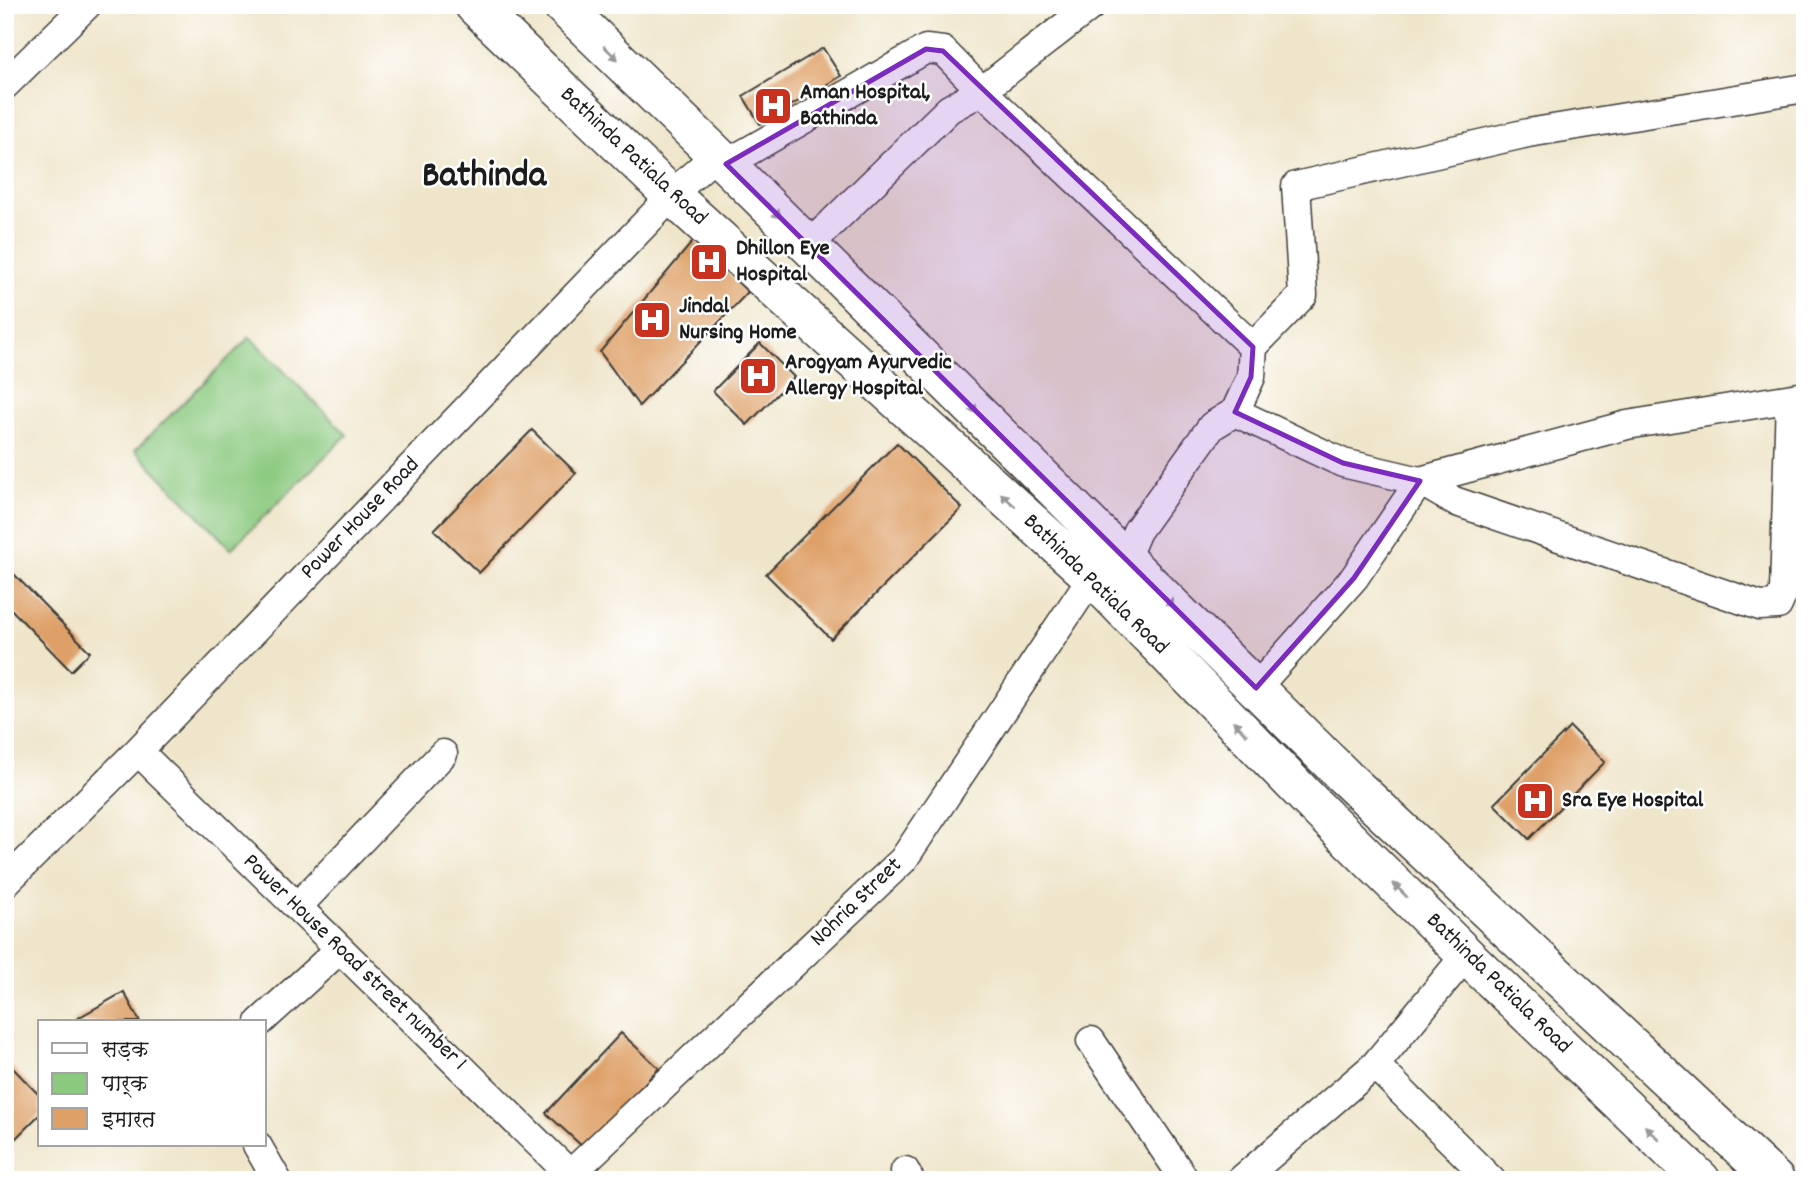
<svg xmlns="http://www.w3.org/2000/svg" width="1810" height="1185" viewBox="0 0 1810 1185" font-family="Dekko,'Playpen Sans Deva',sans-serif">
	<style>
		.green { fill: #8bc97f; stroke: #54724e; stroke-width: 2 }
		.building { fill: #dea067 }
		.lines { fill: none; stroke-linecap: round; stroke-linejoin: round }
		.minor-casing { stroke: #3c3a36; stroke-width: 31 }
		.highway-casing { stroke: #3c3a36; stroke-width: 41 }
		.minor { stroke: #fff; stroke-width: 28 }
		.highway { stroke: #fff; stroke-width: 38 }
		.oneway { fill: #999 }
		.marked { fill: #7b2cbf; fill-opacity: 0.2; stroke: #7b2cbf; stroke-width: 5; stroke-linejoin: round }
		.labels { text-anchor: middle; dominant-baseline: central; stroke-width: 5; stroke-linejoin: round; paint-order: stroke }
		.poi-label { font-size: 23px; font-weight: bold; fill: #1c1c1c; stroke: #fff; text-anchor: start }
		.street-label { font-size: 23px; fill: #1c1c1c; stroke: #fff }
		.town-label { font-size: 37px; font-weight: bold; fill: #1c1c1c; stroke: #fff }
	</style>
	<rect width="100%" height="100%" fill="#fff"/>
	<filter id="ink" filterUnits="userSpaceOnUse"><feTurbulence type="fractalNoise" baseFrequency=".0143" numOctaves="2"/><feDisplacementMap in="SourceGraphic" scale="14" xChannelSelector="R" yChannelSelector="G"/><feConvolveMatrix kernelMatrix="1 2 1 2 8 2 1 2 1" color-interpolation-filters="sRGB"/></filter>
	<filter id="wash" filterUnits="userSpaceOnUse"><feTurbulence type="fractalNoise" baseFrequency=".00686" numOctaves="4" result="noise"/><feDisplacementMap in="SourceGraphic" scale="28" xChannelSelector="R" yChannelSelector="G"/><feGaussianBlur stdDeviation="1.57" result="paint"/><feColorMatrix in="noise" values="0 0 0 0 0 0 0 0 0 0 0 0 0 0 0 0 0 1.4 0 .05"/><feComposite in="paint" operator="in"/></filter>
	<g filter="url(#wash)">
		<rect width="100%" height="100%" fill="#efe5ca"/>
		<!-- green -->
		<path class="green" d="M 250,337 L 347,435 L 231,549 L 135,450 Z"/>
		<g id="blocks">
			<!-- building -->
			<path class="building" d="M 823,48 L 841,76 L 760,124 L 743,96 Z
				M 694,240 L 748,292 L 639,406 L 600,352 Z
				M 760,343 L 794,377 L 747,425 L 713,391 Z
				M 532,430 L 576,473 L 479,573 L 434,530 Z
				M 897,443 L 962,508 L 831,639 L 766,574 Z
				M 9,569 L 90,652 L 71,671 L 5,603 L 5,573 Z
				M 1570,727 L 1605,762 L 1529,839 L 1494,804 Z
				M 124,992 L 140,1022 L 71,1022 Z
				M 621,1033 L 659,1068 L 584,1148 L 546,1113 Z
				M 5,1060 L 40,1096 L 40,1114 L 12,1142 L 5,1135 Z"/>
		</g>
	</g>
	<g filter="url(#ink)">
		<use href="#blocks" fill-opacity="0" stroke="#3c3a36" stroke-width="2"/>
		<g class="lines">
			<defs>
				<path id="minor" d="M 5,85 L 87,5
					M 726,164 L 926,49 L 943,51 L 982,91 L 1253,347
					M 809,245 L 949,109 L 982,91 L 1092,5
					M 1235,412 L 1343,463 L 1420,481 L 1454,501 L 1760,606 L 1778,605 L 1784,591 L 1790,399
					M 1125,559 L 1137,531 L 1212,426 L 1235,412 L 1251,377 L 1253,347 L 1303,295 L 1296,186 L 1528,133 L 1805,88
					M 1256,688 L 1354,578 L 1420,481 L 1627,425 L 1805,396
					M 138,751 L 576,1180
					M 5,883 L 138,751 L 665,203 L 671,195 L 716,155
					M 297,907 L 443,754
					M 260,1022 L 340,949
					M 1091,1041 L 1185,1180
					M 1375,1065 L 1491,1180
					M 257,1145 L 277,1180
					M 905,1171 L 910,1180
					M 564,1180 L 903,860 L 1092,577
					M 1241,1180 L 1375,1065 L 1466,955"/>
				<path id="highway" d="M 474,5 L 671,195 L 1092,577 L 1316,807 L 1466,955 L 1701,1180
					M 562,5 L 726,164 L 1345,777 L 1775,1180"/>
			</defs>
			<!-- minor casing -->
			<use href="#minor" class="minor-casing"/>
			<!-- highway casing -->
			<use href="#highway" class="highway-casing"/>
			<!-- minor -->
			<use href="#minor" class="minor"/>
			<!-- highway -->
			<use href="#highway" class="highway"/>
		</g>
		<!-- one-way arrows -->
		<defs><path id="oneway-solid" d="M-6-.8H1V-3.2L6.5 0L1 3.2V.8H-6Z" transform="scale(1.75)"/></defs>
		<g class="oneway">
			<use href="#oneway-solid" transform="translate(611 53) rotate(44)"/>
			<use href="#oneway-solid" transform="translate(774 211) rotate(45)"/>
			<use href="#oneway-solid" transform="translate(971 406) rotate(45)"/>
			<use href="#oneway-solid" transform="translate(1008 500) rotate(-138)"/>
			<use href="#oneway-solid" transform="translate(1167 600) rotate(45)"/>
			<use href="#oneway-solid" transform="translate(1240 728) rotate(-134)"/>
			<use href="#oneway-solid" transform="translate(1400 890) rotate(-135)"/>
			<use href="#oneway-solid" transform="translate(1652 1133) rotate(-136)"/>
		</g>
	</g>
	<!-- marked area -->
	<path class="marked" d="M 926,49 L 943,51 L 1253,347 L 1251,377 L 1235,412 L 1343,463 L 1420,481 L 1354,578 L 1256,688 L 726,164 Z"/>
	<!-- icons -->
	<defs>
		<symbol id="hospital-square" viewBox="-11 -11 22 22"><rect x="-9" y="-9" width="18" height="18" rx="4" fill="#c8321e" stroke="#fff"/><path d="M-5-5h3v3.5h4V-5h3V5h-3V1.5h-4V5h-3Z" fill="#fff"/></symbol>
	</defs>
	<g fill-rule="evenodd">
		<use href="#hospital-square" x="751" y="84" width="44" height="44"/>
		<use href="#hospital-square" x="687" y="240" width="44" height="44"/>
		<use href="#hospital-square" x="630" y="298" width="44" height="44"/>
		<use href="#hospital-square" x="736" y="354" width="44" height="44"/>
		<use href="#hospital-square" x="1513" y="779" width="44" height="44"/>
	</g>
	<g class="labels">
		<!-- poi labels -->
		<g class="poi-label">
			<text x="800" y="93">Aman Hospital,<tspan x="800" dy="26">Bathinda</tspan></text>
			<text x="736" y="249">Dhillon Eye<tspan x="736" dy="26">Hospital</tspan></text>
			<text x="679" y="307">Jindal<tspan x="679" dy="26">Nursing Home</tspan></text>
			<text x="785" y="363">Arogyam Ayurvedic<tspan x="785" dy="26">Allergy Hospital</tspan></text>
			<text x="1562" y="801">Sra Eye Hospital</text>
		</g>
		<!-- street labels -->
		<g class="street-label">
			<text transform="translate(633 157) rotate(43)">Bathinda Patiala Road</text>
			<text transform="translate(361 519) rotate(-46)">Power House Road</text>
			<text transform="translate(1095 585) rotate(44)">Bathinda Patiala Road</text>
			<text transform="translate(857 903) rotate(-44)">Nohria Street</text>
			<text transform="translate(354 963) rotate(44)">Power House Road street number 1</text>
			<text transform="translate(1498 984) rotate(44)">Bathinda Patiala Road</text>
		</g>
		<!-- town labels -->
		<g class="town-label">
			<text x="484" y="177">Bathinda</text>
		</g>
	</g>
	<!-- margin -->
	<rect width="1810" height="1185" fill="none" stroke="#fff" stroke-width="28"/>
	<!-- legend -->
	<rect x="38" y="1020" width="228" height="126" fill="#ffffff" stroke="#a4a4a4" stroke-width="2"/>
	<rect x="52" y="1043" width="35" height="10" fill="#ffffff" stroke="#a4a4a4" stroke-width="2"/>
	<text x="102" y="1056" font-size="21" fill="#1c1c1c">सड़क</text>
	<rect x="52" y="1073" width="35" height="21" fill="#8bc97f" stroke="#a4a4a4" stroke-width="2"/>
	<text x="102" y="1090" font-size="21" fill="#1c1c1c">पार्क</text>
	<rect x="52" y="1108" width="35" height="21" fill="#dea067" stroke="#a4a4a4" stroke-width="2"/>
	<text x="102" y="1126" font-size="21" fill="#1c1c1c">इमारत</text>
</svg>
